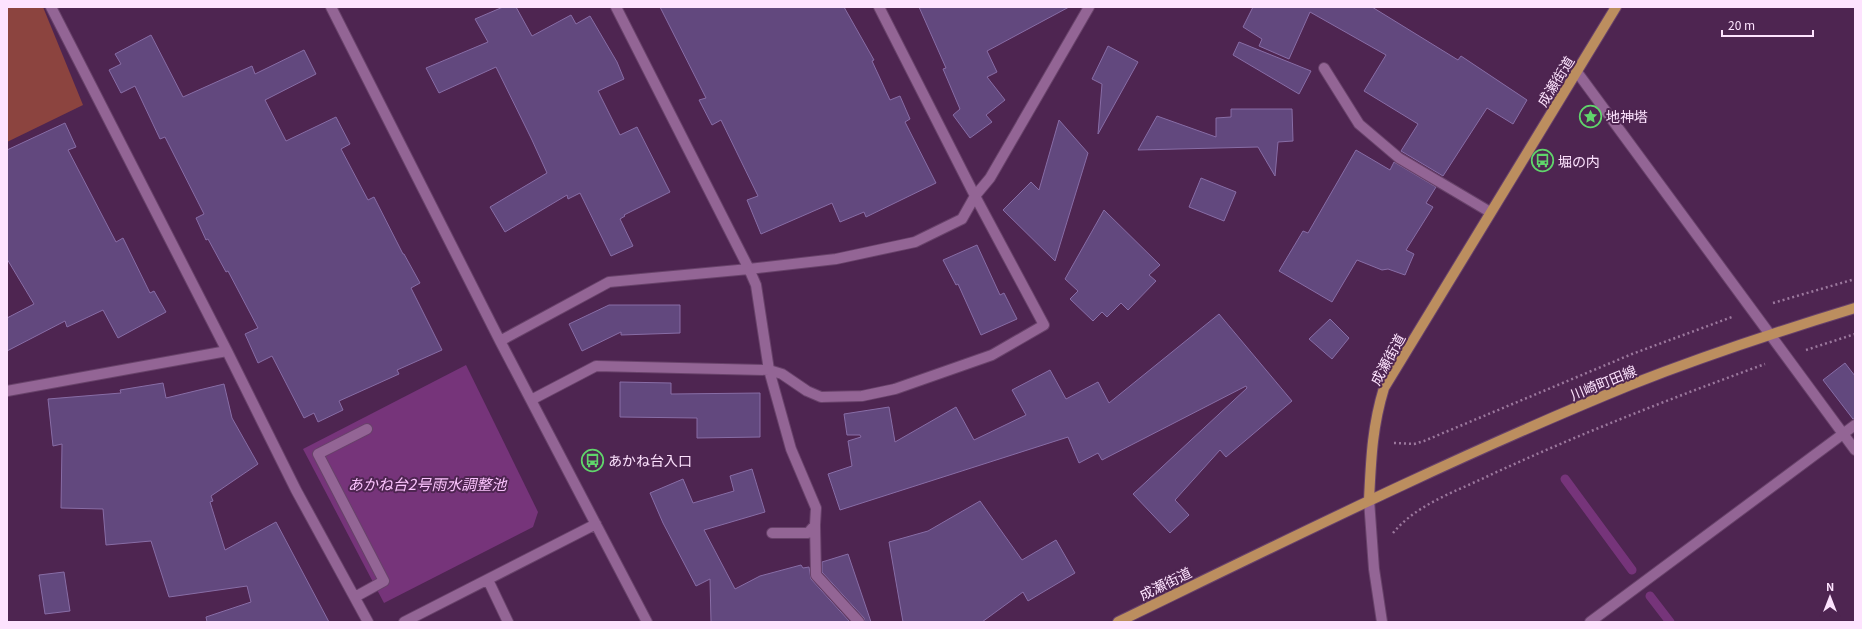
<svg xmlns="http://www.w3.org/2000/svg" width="1862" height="629" viewBox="0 0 1862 629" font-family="Georgia,'Noto Sans JP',serif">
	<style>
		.green { fill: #8c443f }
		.water { fill: #76347a }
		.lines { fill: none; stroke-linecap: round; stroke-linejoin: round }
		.stream { stroke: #76347a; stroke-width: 9 }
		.building { fill: #62487e; stroke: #886da6 }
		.minor-casing { stroke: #68426a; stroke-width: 12 }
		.major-casing { stroke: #68426a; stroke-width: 12 }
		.path { stroke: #9b789d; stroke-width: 2.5; stroke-dasharray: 2 3; stroke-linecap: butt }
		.minor { stroke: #936595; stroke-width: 10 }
		.major { stroke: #bc8e5f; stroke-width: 10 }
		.labels { text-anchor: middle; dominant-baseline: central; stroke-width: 4; stroke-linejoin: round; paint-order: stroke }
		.street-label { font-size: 14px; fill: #fde3fe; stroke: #4e2551 }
		.poi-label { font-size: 14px; fill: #fde3fe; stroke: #4e2551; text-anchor: start }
		.water-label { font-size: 15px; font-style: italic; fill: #fbc3fd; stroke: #4e2551 }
	</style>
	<rect width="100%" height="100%" fill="#4e2551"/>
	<!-- green -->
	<path class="green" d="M 7,7 L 43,7 L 83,105 L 7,142 Z"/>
	<!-- water -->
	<path class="water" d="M 466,365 L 538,512 L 533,527 L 384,603 L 303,449 Z"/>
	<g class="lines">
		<!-- stream -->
		<path class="stream" d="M 1565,479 L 1632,570
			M 1650,596 L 1670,622"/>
	</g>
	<!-- building -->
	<path class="building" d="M 503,7 L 516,7 L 532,36 L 571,15 L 576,24 L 590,16 L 617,62 L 624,79 L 598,91 L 620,135 L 637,127 L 670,192 L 624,215 L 625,216 L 620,219 L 633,246 L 611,256 L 580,193 L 568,199 L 567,195 L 505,232 L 490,207 L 547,173 L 532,140 L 496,67 L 439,93 L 426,68 L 488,42 L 475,19 Z
		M 660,7 L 844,7 L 874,60 L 872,61 L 890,100 L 900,96 L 910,119 L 905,122 L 936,183 L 866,217 L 864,212 L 840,222 L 832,203 L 761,234 L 747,200 L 758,196 L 721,120 L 712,125 L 699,100 L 706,98 Z
		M 919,7 L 1069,7 L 987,51 L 997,72 L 987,77 L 1005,100 L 986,115 L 992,122 L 970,138 L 953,115 L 960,109 L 943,69 L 946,68 Z
		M 1253,7 L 1372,7 L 1458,60 L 1461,56 L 1527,100 L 1513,124 L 1487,108 L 1443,176 L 1401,151 L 1418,124 L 1364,91 L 1386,55 L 1310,12 L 1289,59 L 1259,46 L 1262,39 L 1243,27 Z
		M 151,35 L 183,97 L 252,66 L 255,74 L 304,50 L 316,74 L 265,100 L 286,141 L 336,117 L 350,144 L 341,149 L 368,200 L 374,197 L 403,254 L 404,254 L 420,283 L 411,288 L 442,350 L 397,370 L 399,374 L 339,401 L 343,410 L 318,422 L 314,413 L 304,418 L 272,356 L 258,363 L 245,334 L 258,328 L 228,271 L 226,272 L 208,239 L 206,240 L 196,218 L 204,214 L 165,137 L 160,139 L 135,86 L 121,93 L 109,70 L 121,64 L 115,54 Z
		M 1239,42 L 1311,71 L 1299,94 L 1233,55 Z
		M 1108,46 L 1138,62 L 1098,134 L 1102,84 L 1092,79 Z
		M 1231,109 L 1292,109 L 1293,141 L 1278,142 L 1275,176 L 1258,147 L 1138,150 L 1157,116 L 1216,137 L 1216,118 L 1231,117 Z
		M 1059,120 L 1088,153 L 1055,261 L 1003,210 L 1031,182 L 1039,190 Z
		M 65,123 L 76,147 L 68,150 L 116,242 L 123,238 L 150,293 L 154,291 L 166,312 L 118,338 L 103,310 L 67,327 L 65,321 L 7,351 L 7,318 L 34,304 L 7,259 L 7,150 Z
		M 1356,150 L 1390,170 L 1394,162 L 1436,187 L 1426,203 L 1433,207 L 1406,250 L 1414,254 L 1405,275 L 1388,269 L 1382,270 L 1357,260 L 1332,302 L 1279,271 L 1303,231 L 1308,233 Z
		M 1201,178 L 1236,192 L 1224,221 L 1189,207 Z
		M 1104,210 L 1160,265 L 1149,275 L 1156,281 L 1128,310 L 1121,303 L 1107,317 L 1102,312 L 1093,321 L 1070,299 L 1078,291 L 1065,279 Z
		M 977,245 L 1000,295 L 1004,293 L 1017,319 L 981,335 L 958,284 L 956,285 L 943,260 Z
		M 609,305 L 680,305 L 680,333 L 621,335 L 621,332 L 582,351 L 569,324 Z
		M 1219,314 L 1292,401 L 1226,457 L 1220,450 L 1175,500 L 1189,515 L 1170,533 L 1133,494 L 1247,388 L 1246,386 L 1102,460 L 1098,453 L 1079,463 L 1068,437 L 840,510 L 828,474 L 852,466 L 848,441 L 861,437 L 860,435 L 847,435 L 844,414 L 889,407 L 895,442 L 956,407 L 974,440 L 1026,415 L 1012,390 L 1050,370 L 1066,399 L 1098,382 L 1109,403 Z
		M 1330,319 L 1349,338 L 1332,359 L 1309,339 Z
		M 1845,363 L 1855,376 L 1855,419 L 1853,419 L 1823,380 Z
		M 620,382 L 671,383 L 671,394 L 760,393 L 760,437 L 697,438 L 697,418 L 620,417 Z
		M 163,383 L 166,398 L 224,384 L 232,418 L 258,464 L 211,496 L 213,501 L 210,502 L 225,550 L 276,522 L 329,622 L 207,622 L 206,617 L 251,602 L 247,586 L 169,597 L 151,541 L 106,545 L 103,509 L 61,508 L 62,444 L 53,446 L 48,399 L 121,393 L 120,390 Z
		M 752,469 L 765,512 L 704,530 L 735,589 L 760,576 L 801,565 L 803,568 L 809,567 L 811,579 L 850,622 L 711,622 L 710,579 L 696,586 L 663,523 L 650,493 L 683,479 L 693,503 L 734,491 L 730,476 Z
		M 980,501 L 1022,560 L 1056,540 L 1075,573 L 1028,601 L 1023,592 L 982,622 L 903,622 L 889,542 L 928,531 Z
		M 848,554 L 871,622 L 865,622 L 864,618 L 822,572 L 822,562 Z
		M 64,572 L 70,611 L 45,614 L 39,575 Z"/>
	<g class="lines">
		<defs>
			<path id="minor" d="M 51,7 L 227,351 L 296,490 L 368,622
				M 331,7 L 500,341 L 647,622
				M 616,7 L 749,269 L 836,259 L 915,242 L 962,219 L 975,196 L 990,178 L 1089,7
				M 1324,68 L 1359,124 L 1399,158 L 1490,212
				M 1577,72 L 1855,450
				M 500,341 L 609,282 L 749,269 L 756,285 L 769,370 L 791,449 L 816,508 L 815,525 L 808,533 L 772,533
				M 7,391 L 227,351
				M 531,400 L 596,366 L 769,370 L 782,374 L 807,391 L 821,397 L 862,396 L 895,389 L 992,355 L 1044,325 L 975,196 L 879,7
				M 1369,500 L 1374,569 L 1382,622
				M 815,525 L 816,575 L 859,622
				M 488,580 L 508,622
				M 355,597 L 384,581 L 318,454 L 367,429
				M 404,622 L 596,524
				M 1590,622 L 1855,425"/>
			<path id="major" d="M 1369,500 C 1371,460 1372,427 1384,388 L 1616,7
				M 1118,622 C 1287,540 1456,456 1630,385 C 1704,356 1779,331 1855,308"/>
		</defs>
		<!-- minor casing -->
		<use href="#minor" class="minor-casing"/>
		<!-- major casing -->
		<use href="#major" class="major-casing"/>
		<!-- path -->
		<path class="path" d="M 1773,303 L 1855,279
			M 1806,350 L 1855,334
			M 1394,443 L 1414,444 L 1424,441 L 1632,354 L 1732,317
			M 1393,533 C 1417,504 1455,492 1488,476 C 1579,434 1672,398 1765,364"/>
		<!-- minor -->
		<use href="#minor" class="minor"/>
		<!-- major -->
		<use href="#major" class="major"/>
	</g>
	<!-- icons -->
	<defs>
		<symbol id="sight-ring" viewBox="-11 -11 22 22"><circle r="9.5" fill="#4e2551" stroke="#60d56b" stroke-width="1.5"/><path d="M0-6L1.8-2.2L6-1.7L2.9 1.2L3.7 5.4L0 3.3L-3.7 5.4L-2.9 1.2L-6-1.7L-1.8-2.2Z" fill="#60d56b"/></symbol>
		<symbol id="bus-ring" viewBox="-11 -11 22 22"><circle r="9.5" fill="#4e2551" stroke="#60d56b" stroke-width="1.5"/><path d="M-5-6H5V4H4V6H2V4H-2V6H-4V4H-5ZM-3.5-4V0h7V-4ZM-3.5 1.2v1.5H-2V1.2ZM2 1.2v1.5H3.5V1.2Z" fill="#60d56b"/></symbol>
	</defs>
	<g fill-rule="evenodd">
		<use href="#sight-ring" x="1578" y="104" width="25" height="25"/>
		<use href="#bus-ring" x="1530" y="148" width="25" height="25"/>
		<use href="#bus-ring" x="580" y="448" width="25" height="25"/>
	</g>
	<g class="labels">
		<!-- street labels -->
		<g class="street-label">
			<text transform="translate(1555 81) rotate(-58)">成瀬街道</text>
			<text transform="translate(1387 359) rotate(-61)">成瀬街道</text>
			<text transform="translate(1603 382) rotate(-22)">川崎町田線</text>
			<text transform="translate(1165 583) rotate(-26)">成瀬街道</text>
		</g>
		<!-- poi labels -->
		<g class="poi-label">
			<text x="1606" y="116">地神塔</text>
			<text x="1558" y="161">堀の内</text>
			<text x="608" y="460">あかね台入口</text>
		</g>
		<!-- water labels -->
		<g class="water-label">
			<text x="427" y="483">あかね台2号雨水調整池</text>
		</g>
	</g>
	<!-- border -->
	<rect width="1862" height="629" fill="none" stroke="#fde3fe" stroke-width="16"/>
	<!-- north arrow -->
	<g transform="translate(1830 597)" stroke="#4e2551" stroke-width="3" paint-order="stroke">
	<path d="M0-3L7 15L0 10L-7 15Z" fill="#fde3fe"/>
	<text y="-6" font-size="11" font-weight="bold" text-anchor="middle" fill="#fde3fe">N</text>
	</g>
	<!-- scale -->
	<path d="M1722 30v6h91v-6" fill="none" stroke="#fde3fe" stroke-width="2"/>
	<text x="1728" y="30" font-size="12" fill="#fde3fe" stroke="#4e2551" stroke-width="3" paint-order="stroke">20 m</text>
</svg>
